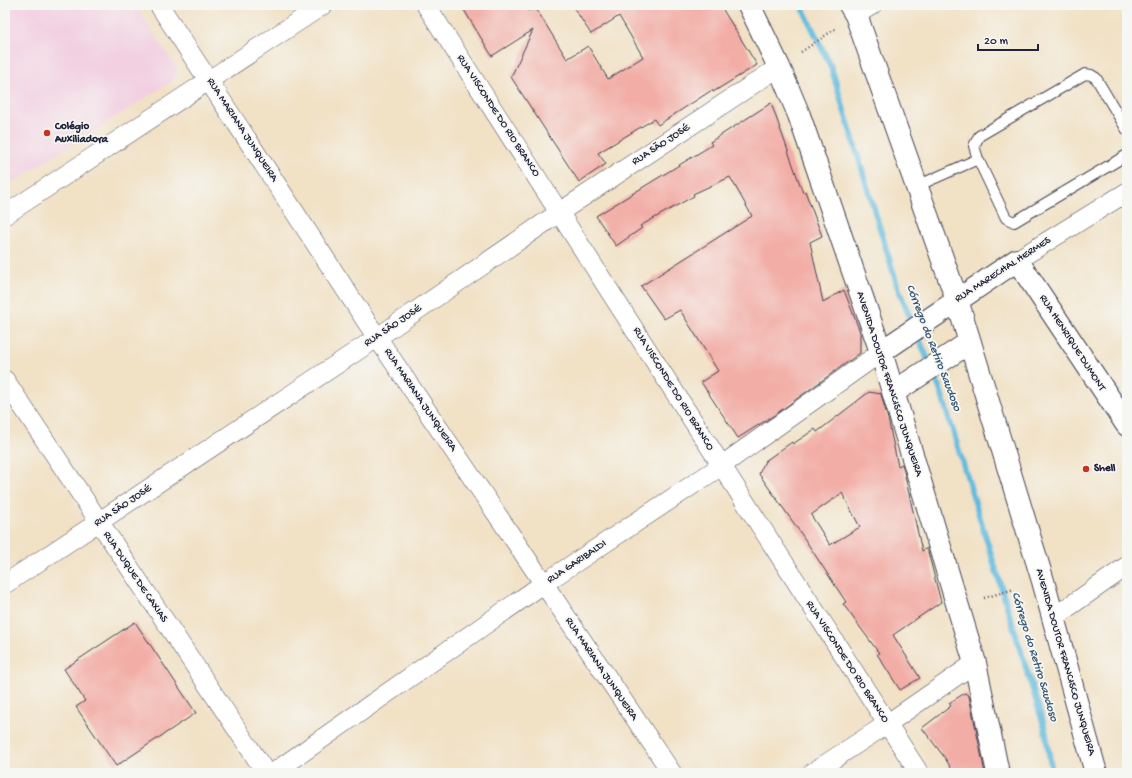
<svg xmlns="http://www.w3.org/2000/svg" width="1132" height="778" viewBox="0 0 1132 778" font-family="'Gochi Hand',sans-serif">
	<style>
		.built { fill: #f2cfe1 }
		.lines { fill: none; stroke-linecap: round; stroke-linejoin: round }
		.stream { stroke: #5fbadd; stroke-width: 6 }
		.building { fill: #f2ada6; fill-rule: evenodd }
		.lane-casing { stroke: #413f50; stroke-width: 12 }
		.street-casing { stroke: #413f50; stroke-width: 20 }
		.secondary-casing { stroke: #413f50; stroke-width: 24 }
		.primary-casing { stroke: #413f50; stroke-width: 24 }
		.path { stroke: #413f50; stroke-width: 2.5; stroke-dasharray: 1 3; stroke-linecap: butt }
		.lane { stroke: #fff; stroke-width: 10 }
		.street { stroke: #fff; stroke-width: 19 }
		.secondary { stroke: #fff; stroke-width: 22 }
		.primary { stroke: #fff; stroke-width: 22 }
		.poi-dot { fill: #c8321e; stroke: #f6f6f2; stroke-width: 1.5 }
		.labels { text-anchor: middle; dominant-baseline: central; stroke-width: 3.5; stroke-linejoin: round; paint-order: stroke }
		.street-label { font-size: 11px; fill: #22223b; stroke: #f6f6f2 }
		.poi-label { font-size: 11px; font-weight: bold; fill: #22223b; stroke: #f6f6f2; text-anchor: start }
		.water-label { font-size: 12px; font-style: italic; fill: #375774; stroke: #f6f6f2 }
	</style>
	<rect width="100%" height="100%" fill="#f6f6f2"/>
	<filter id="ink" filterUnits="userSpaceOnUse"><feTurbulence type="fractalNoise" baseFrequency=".025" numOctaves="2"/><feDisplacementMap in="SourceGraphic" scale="8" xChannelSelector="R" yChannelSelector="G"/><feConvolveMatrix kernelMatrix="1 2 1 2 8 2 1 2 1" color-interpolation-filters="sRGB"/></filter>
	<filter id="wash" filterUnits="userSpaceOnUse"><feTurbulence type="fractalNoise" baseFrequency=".012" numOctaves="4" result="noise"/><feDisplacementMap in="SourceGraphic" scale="16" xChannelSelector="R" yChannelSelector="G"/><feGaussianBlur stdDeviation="0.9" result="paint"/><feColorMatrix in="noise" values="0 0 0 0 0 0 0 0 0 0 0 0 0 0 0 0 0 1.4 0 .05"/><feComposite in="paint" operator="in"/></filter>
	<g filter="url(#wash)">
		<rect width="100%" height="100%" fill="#f1e1c5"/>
		<!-- built -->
		<path class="built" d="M 5,5 L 135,5 L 177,69 L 175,79 L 5,187 Z"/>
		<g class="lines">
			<!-- stream -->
			<path class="stream" d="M 801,5 L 831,67 L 898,288 L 940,389 L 1045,729 L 1052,773"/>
		</g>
		<g id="blocks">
			<!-- building -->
			<path class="building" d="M 461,5 L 525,5 L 528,11 L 535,7 L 567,59 L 588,46 L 608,79 L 643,57 L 619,16 L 591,34 L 572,5 L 720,5 L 757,65 L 713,92 L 712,90 L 658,125 L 654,119 L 598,153 L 606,164 L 579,182 L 511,77 L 533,30 L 492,56 Z
				M 771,103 L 803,193 L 805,191 L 822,236 L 810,242 L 823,302 L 844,290 L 860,332 L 860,353 L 776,414 L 738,438 L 701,382 L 718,371 L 680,310 L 664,319 L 641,286 L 752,216 L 730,177 L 693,194 L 694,196 L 640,226 L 642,228 L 616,246 L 596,216 L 712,145 L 710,142 Z
				M 869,392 L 881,394 L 888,419 L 898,466 L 902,464 L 903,467 L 922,551 L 927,548 L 941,602 L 893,635 L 920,678 L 900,690 L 877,654 L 879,653 L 843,604 L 846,602 L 798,529 L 759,474 L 765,461 L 792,442 L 793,444 L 815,429 L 817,432 ZM 842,493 L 860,527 L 830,545 L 811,515 Z
				M 135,622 L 196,713 L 116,766 L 76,707 L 85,701 L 64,669 Z
				M 965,693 L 969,696 L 985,773 L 954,773 L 945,758 L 922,728 L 951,706 L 949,703 Z"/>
		</g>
	</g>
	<g filter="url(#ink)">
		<use href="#blocks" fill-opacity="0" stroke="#413f50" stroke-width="1"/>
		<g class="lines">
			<defs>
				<path id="lane" d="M 1127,130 L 1096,78 L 1091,75 L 1085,74 L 979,136 L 974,146 L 978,159 L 1006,218 L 1014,222 L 1127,155
					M 917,186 L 978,159"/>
				<path id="street" d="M 159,5 L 368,324 L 672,773
					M 426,5 L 919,773
					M 856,15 L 872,5
					M 5,215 L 323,5
					M 1017,260 L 1127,192
					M 5,380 L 266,773
					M 5,584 L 378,337 L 560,212 L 779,67
					M 1054,617 L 1127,566
					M 273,773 L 543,584 L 721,466 L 881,352
					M 812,773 L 887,724 L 975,663"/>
				<path id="secondary" d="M 881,352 L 1017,260 L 1127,425"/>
				<path id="primary" d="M 749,5 L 779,67 L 799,115 L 881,352 L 975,663 L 998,773
					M 850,5 L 856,15 L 878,77 L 957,300 L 1043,581 L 1096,773
					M 894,392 L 970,342"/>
			</defs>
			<!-- lane casing -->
			<use href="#lane" class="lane-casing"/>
			<!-- street casing -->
			<use href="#street" class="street-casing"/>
			<!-- secondary casing -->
			<use href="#secondary" class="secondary-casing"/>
			<!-- primary casing -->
			<use href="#primary" class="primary-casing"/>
			<!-- path -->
			<path class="path" d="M 801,52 L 835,29
				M 984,598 L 1014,589"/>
			<!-- lane -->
			<use href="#lane" class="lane"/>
			<!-- street -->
			<use href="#street" class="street"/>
			<!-- secondary -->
			<use href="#secondary" class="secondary"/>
			<!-- primary -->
			<use href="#primary" class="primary"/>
		</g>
	</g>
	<!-- markers -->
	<g class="poi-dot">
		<circle cx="47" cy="133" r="4"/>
		<circle cx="1086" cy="469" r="4"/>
	</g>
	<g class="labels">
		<!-- street labels -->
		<g class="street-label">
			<text transform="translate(498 116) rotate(57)">RUA VISCONDE DO RIO BRANCO</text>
			<text transform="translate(242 130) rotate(57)">RUA MARIANA JUNQUEIRA</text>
			<text transform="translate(661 145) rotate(-33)">RUA SÃO JOSÉ</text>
			<text transform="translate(1003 270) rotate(-33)">RUA MARECHAL HERMES</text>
			<text transform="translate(393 326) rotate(-34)">RUA SÃO JOSÉ</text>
			<text transform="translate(1072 343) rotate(57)">RUA HENRIQUE DUMONT</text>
			<text transform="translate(889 384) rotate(72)">AVENIDA DOUTOR FRANCISCO JUNQUEIRA</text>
			<text transform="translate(673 389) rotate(58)">RUA VISCONDE DO RIO BRANCO</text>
			<text transform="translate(420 400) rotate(56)">RUA MARIANA JUNQUEIRA</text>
			<text transform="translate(123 506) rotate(-34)">RUA SÃO JOSÉ</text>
			<text transform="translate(577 562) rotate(-34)">RUA GARIBALDI</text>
			<text transform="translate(135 577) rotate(56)">RUA DUQUE DE CAXIAS</text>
			<text transform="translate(847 662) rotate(57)">RUA VISCONDE DO RIO BRANCO</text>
			<text transform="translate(1065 662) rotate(74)">AVENIDA DOUTOR FRANCISCO JUNQUEIRA</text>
			<text transform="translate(601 669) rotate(56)">RUA MARIANA JUNQUEIRA</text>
		</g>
		<!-- poi labels -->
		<g class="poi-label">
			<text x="55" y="127">Colégio<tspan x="55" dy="13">Auxiliadora</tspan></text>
			<text x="1094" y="469">Shell</text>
		</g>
		<!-- water labels -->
		<g class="water-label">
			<text transform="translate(933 348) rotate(69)">Córrego do Retiro Saudoso</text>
			<text transform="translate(1034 657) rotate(73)">Córrego do Retiro Saudoso</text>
		</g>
	</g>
	<!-- margin -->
	<rect width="1132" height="778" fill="none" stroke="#f6f6f2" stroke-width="20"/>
	<!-- scale -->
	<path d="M978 44v6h60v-6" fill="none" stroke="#22223b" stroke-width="2"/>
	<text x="984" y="44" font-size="12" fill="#22223b" stroke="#f6f6f2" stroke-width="3" paint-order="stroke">20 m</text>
</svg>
